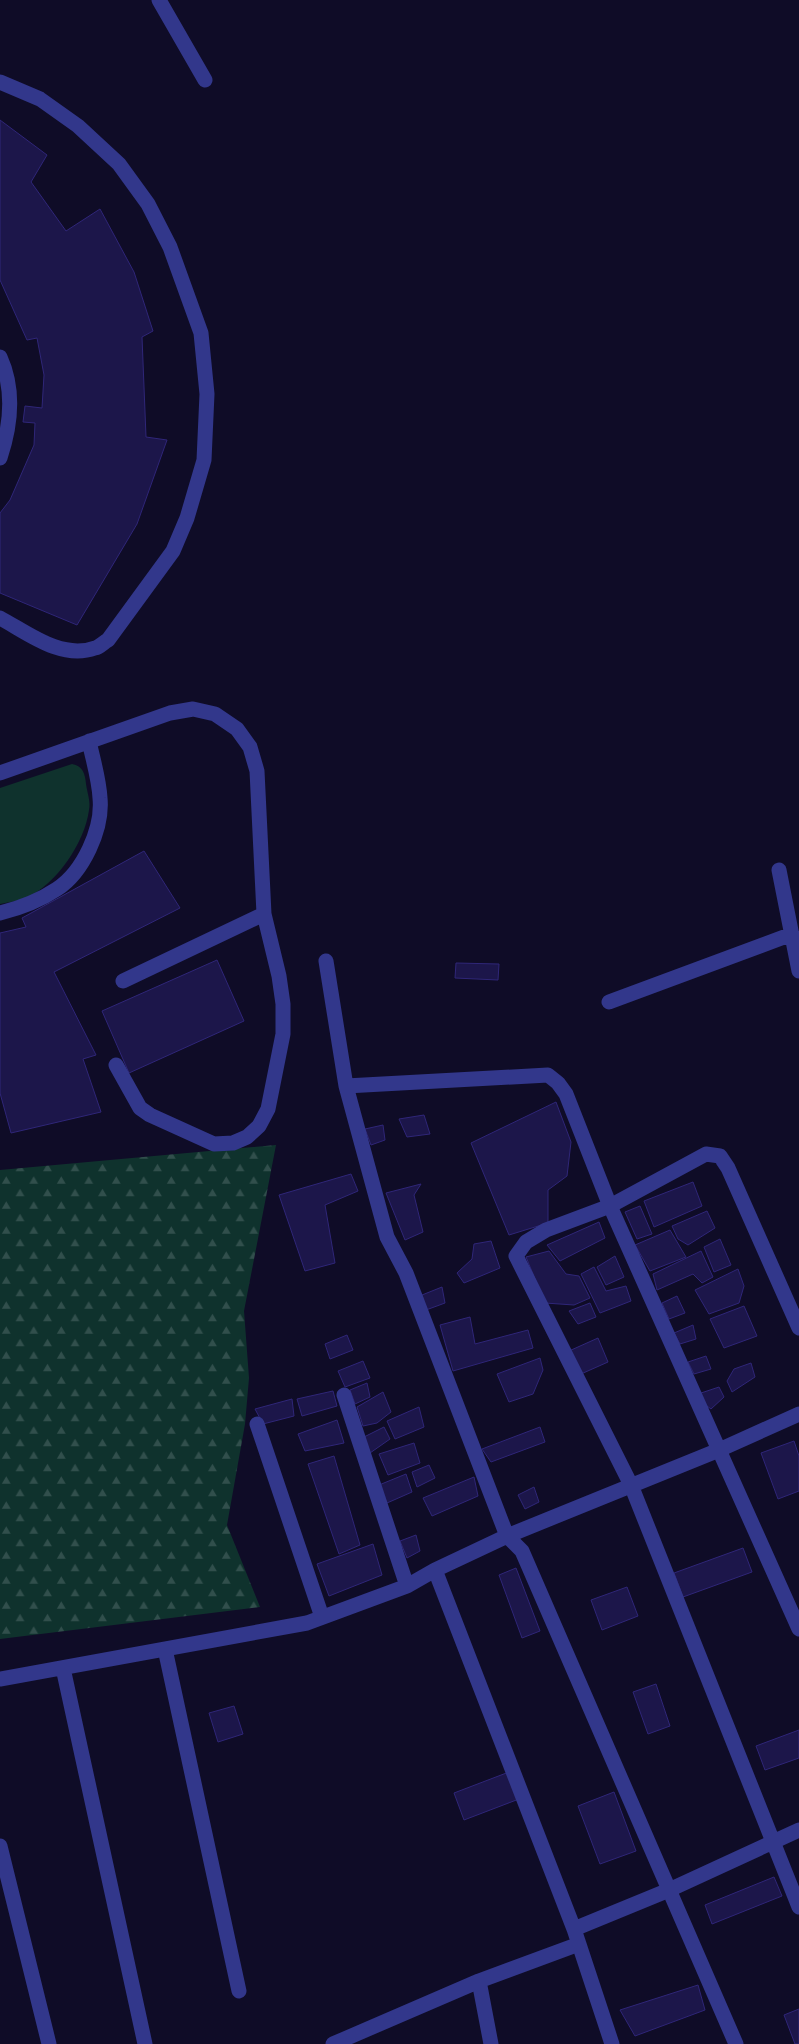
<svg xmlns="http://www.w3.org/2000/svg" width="799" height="2044" viewBox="0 0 799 2044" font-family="Rubik,sans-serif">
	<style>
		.grass { fill: #0f322d }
		.forest { fill: url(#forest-firs) }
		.building { fill: #1c164a; stroke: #2f2678 }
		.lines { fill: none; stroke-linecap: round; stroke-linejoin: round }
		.lane { stroke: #32378b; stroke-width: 15 }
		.street { stroke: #32378b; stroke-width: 15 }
	</style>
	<defs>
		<pattern id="forest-firs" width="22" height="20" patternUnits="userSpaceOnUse" patternTransform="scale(1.25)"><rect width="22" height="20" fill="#0f322d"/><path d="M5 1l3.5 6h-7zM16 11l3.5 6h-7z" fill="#314f4c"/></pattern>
	</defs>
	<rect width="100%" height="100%" fill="#0f0c27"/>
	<!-- grass -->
	<path class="grass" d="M 72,764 C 83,766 85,774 86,784 C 87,792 91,802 89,810 C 85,842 56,885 26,898 C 18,901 8,902 0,904 L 0,788 Z"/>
	<!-- forest -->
	<path class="forest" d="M 276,1145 L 244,1311 L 249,1378 L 245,1424 L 227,1525 L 260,1607 L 0,1639 L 0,1170 Z"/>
	<!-- building -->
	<path class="building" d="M 0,120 L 47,155 L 31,182 L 66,231 L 100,209 L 134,272 L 153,331 L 142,337 L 146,437 L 167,440 L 137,524 L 77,625 L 0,593 L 0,513 L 10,500 L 34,445 L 35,423 L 23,422 L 25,406 L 42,408 L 44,375 L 37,338 L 27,340 L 0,280 Z
		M 144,851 L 180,908 L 54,972 L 96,1055 L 83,1059 L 101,1112 L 11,1133 L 0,1093 L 0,933 L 26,927 L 22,918 Z
		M 217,960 L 244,1021 L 129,1073 L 102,1011 Z
		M 456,963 L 499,964 L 498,980 L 455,978 Z
		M 556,1102 L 571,1142 L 567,1176 L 548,1190 L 548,1223 L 509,1235 L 471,1143 Z
		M 424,1115 L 430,1134 L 407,1137 L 399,1119 Z
		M 383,1125 L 385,1140 L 371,1145 L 365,1129 Z
		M 351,1174 L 358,1191 L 325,1205 L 335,1263 L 305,1271 L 279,1195 Z
		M 693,1182 L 702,1206 L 654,1227 L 644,1201 Z
		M 421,1184 L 414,1195 L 423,1232 L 405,1240 L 386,1193 Z
		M 640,1206 L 652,1234 L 637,1239 L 625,1212 Z
		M 707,1211 L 715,1228 L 688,1245 L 678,1239 L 672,1226 Z
		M 599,1222 L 605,1238 L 560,1261 L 547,1245 Z
		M 670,1230 L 686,1257 L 650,1271 L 635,1245 Z
		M 720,1239 L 731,1265 L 714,1272 L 704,1247 Z
		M 491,1241 L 500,1268 L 464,1283 L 457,1273 L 472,1259 L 474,1244 Z
		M 549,1251 L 566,1274 L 579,1276 L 590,1298 L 574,1305 L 545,1303 L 526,1257 Z
		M 701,1251 L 713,1277 L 702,1283 L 693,1274 L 657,1290 L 653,1274 Z
		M 615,1256 L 624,1277 L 606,1285 L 597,1267 Z
		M 594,1267 L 606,1291 L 626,1286 L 631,1301 L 600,1313 L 581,1274 Z
		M 738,1269 L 744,1286 L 739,1303 L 709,1314 L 695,1290 Z
		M 442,1287 L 445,1303 L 426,1310 L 422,1295 Z
		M 677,1296 L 685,1313 L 669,1319 L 662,1303 Z
		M 590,1303 L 596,1317 L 578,1324 L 569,1311 Z
		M 744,1306 L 757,1336 L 724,1348 L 710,1319 Z
		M 470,1317 L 475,1344 L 528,1330 L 533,1348 L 453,1371 L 440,1325 Z
		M 693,1325 L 696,1339 L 680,1344 L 674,1333 Z
		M 347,1335 L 353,1350 L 330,1359 L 325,1344 Z
		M 598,1338 L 608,1362 L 581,1374 L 569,1351 Z
		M 706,1356 L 711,1369 L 694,1374 L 688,1362 Z
		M 540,1358 L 543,1370 L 533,1394 L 509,1402 L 497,1374 Z
		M 363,1361 L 370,1378 L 345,1387 L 338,1371 Z
		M 751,1363 L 755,1377 L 732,1392 L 727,1381 L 734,1369 Z
		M 367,1383 L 370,1397 L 355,1404 L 350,1390 Z
		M 719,1387 L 724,1397 L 711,1409 L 703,1403 L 701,1393 Z
		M 333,1391 L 337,1406 L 302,1416 L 297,1399 Z
		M 383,1392 L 391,1412 L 377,1423 L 363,1426 L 357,1407 Z
		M 292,1399 L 294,1416 L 263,1424 L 255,1409 Z
		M 419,1407 L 424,1427 L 395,1439 L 387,1421 Z
		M 337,1420 L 344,1443 L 305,1451 L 298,1434 Z
		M 384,1427 L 390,1439 L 370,1453 L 362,1438 Z
		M 540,1427 L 545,1442 L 491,1462 L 482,1449 Z
		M 794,1441 L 799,1456 L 799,1491 L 778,1499 L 761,1453 Z
		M 414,1443 L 420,1463 L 388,1475 L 379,1454 Z
		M 334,1456 L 360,1545 L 339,1554 L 308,1464 Z
		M 429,1465 L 435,1478 L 417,1487 L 412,1472 Z
		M 406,1474 L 412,1492 L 387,1503 L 379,1485 Z
		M 474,1477 L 478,1496 L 432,1516 L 423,1498 Z
		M 534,1487 L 539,1502 L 525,1509 L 518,1495 Z
		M 416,1535 L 420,1551 L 407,1558 L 400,1541 Z
		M 373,1544 L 382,1575 L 329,1596 L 317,1564 Z
		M 743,1548 L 752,1572 L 683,1597 L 674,1573 Z
		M 516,1568 L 540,1631 L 522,1638 L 499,1575 Z
		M 627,1587 L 638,1616 L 602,1630 L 591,1600 Z
		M 656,1684 L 670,1726 L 648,1734 L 633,1692 Z
		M 234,1706 L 243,1734 L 218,1742 L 209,1713 Z
		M 799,1730 L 799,1758 L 765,1770 L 756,1746 Z
		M 509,1772 L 519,1799 L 464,1820 L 454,1793 Z
		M 614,1792 L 636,1851 L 600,1864 L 578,1806 Z
		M 774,1877 L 782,1896 L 712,1924 L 705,1905 Z
		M 698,1985 L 705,2010 L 635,2036 L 620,2010 Z
		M 799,2009 L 799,2044 L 795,2044 L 784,2015 Z"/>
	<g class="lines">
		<!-- lane -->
		<path class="lane" d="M 159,0 L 205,80
			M 0,82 L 40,99 L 78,126 L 119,164 L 148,204 L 170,247 L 201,333 L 207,394 L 204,460 L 187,518 L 173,551 L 108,640 C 104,642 100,647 95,648 C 61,660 28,633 0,618
			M 0,357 C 15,390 11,425 0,458
			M 0,773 L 170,713 L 193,709 L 215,714 L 237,729 L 250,747 L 257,771 L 264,914 L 279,976 L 283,1004 L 283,1034 L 268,1109 L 259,1126 L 247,1137 L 233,1143 L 214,1144 L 150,1115 L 140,1108 L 116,1065
			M 0,913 C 20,908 39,901 57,889 C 83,872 103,829 100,798 C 99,779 93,760 89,741
			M 123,981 L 264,914"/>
		<!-- street -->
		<path class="street" d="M 779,870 L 799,971
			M 326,961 L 346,1086
			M 609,1002 L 792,934
			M 799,1328 L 728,1168 L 720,1156 L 706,1154 L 610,1206 L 546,1230 L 526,1242 L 516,1256 L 631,1485 L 799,1907
			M 344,1395 L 407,1586
			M 257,1424 L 322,1617
			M 435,1570 L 574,1929 L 612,2044
			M 165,1649 L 239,1991
			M 63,1668 L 145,2044
			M 0,1679 L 307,1623 L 407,1586 L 435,1570 L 507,1536 L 719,1450 L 799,1414
			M 0,1846 L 49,2044
			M 574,1929 L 669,1890 L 799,1830
			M 479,1981 L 491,2044
			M 333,2044 L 479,1981 L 579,1944
			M 736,2044 L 522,1551 L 507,1536 L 406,1273 L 387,1237 L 346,1086 L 548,1075 L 558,1083 L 566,1094 L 610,1206 L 799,1629"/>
	</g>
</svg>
